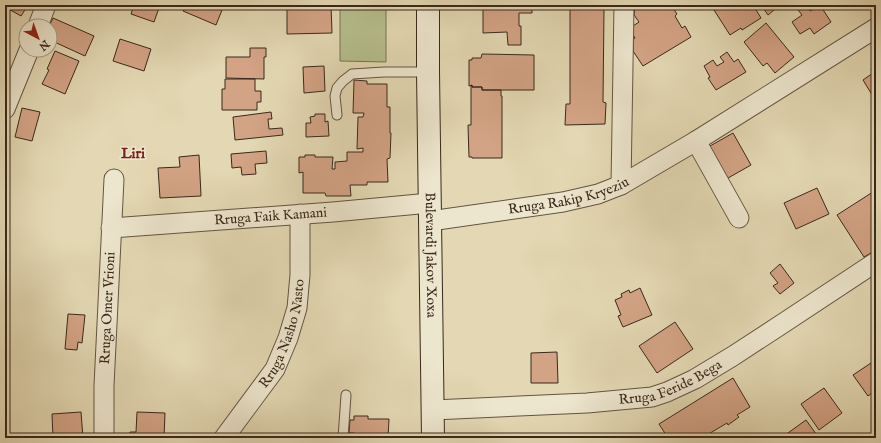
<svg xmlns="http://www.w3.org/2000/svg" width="881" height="443" viewBox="0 0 881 443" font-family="'IM FELL English',serif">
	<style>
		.green { fill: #b5be8c; stroke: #787354 }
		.building { fill: #d3a385; stroke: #3a281c }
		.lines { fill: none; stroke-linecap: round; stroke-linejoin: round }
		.service-casing { stroke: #645442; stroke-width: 11 }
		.minor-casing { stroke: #645442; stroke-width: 21 }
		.secondary-casing { stroke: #3a281c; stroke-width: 24 }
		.service { stroke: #ede6ce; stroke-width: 9 }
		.minor { stroke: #ede6ce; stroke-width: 19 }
		.secondary { stroke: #ede6ce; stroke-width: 22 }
		.labels { text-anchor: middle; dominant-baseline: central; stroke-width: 3.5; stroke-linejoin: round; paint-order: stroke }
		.street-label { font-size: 14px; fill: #3a281c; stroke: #ede6ce }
		.neighbourhood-label { font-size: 15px; font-weight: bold; fill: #7a1f14; stroke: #ede6ce }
	</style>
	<rect width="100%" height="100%" fill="#e3d8b3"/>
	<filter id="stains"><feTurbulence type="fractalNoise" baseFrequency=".005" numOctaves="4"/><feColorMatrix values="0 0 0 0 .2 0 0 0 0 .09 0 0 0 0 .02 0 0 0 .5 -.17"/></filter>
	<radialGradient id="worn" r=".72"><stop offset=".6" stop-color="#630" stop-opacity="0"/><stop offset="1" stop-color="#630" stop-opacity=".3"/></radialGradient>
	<!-- green -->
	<path class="green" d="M 340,5 L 386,5 L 386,62 L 340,61 Z"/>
	<!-- building -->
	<path class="building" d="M 5,5 L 28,5 L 21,16 L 5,7 Z
		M 134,5 L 160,5 L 154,22 L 131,14 Z
		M 185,5 L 224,5 L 216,25 L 183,11 Z
		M 287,5 L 331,5 L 332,33 L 287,34 Z
		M 483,5 L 532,5 L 532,13 L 519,13 L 519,26 L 521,26 L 521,45 L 508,45 L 507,32 L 483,33 Z
		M 635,5 L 671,5 L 677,14 L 675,16 L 682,28 L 685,26 L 691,37 L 643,66 L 633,51 L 633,39 L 635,38 L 633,35 L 633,26 L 639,22 L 634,15 Z
		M 721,5 L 753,5 L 761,18 L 742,30 L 741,28 L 730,35 L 714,10 Z
		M 761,5 L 780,5 L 768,15 Z
		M 797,5 L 806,5 L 810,11 L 820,5 L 831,22 L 814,34 L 810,28 L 800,34 L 792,22 L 802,15 L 795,6 Z
		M 570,9 L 604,9 L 603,102 L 606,103 L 605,124 L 565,125 L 566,104 L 570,104 Z
		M 53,18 L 94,36 L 85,56 L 50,40 L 50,26 L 49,26 Z
		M 766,23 L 794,57 L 775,73 L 767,63 L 763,66 L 744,42 Z
		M 120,39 L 151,49 L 144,71 L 113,61 Z
		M 250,48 L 266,48 L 266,57 L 264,57 L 264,79 L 226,78 L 226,57 L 250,57 Z
		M 55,51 L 79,61 L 65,94 L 42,84 L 49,70 L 47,69 Z
		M 727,52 L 734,62 L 738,59 L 746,72 L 716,90 L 708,78 L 710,77 L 704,66 L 713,60 L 717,66 L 724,62 L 720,57 Z
		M 482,54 L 534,55 L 534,90 L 482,90 L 482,87 L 472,87 L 472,85 L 469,86 L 469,60 L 472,60 L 472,58 L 481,58 Z
		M 324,66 L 325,91 L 304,93 L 303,67 Z
		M 876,66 L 876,96 L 874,98 L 863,80 L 873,73 L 871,69 Z
		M 225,79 L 255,79 L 255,91 L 261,91 L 261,102 L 257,102 L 257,110 L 222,110 L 222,89 L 225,89 Z
		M 354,80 L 367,81 L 367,84 L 387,84 L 387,107 L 390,107 L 390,133 L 391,133 L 390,158 L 387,159 L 388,182 L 367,182 L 367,185 L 350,185 L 351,196 L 326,196 L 325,193 L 303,193 L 303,172 L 299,173 L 299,157 L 305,157 L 305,155 L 315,155 L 315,157 L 333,157 L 332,169 L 335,169 L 335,162 L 347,161 L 347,152 L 363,152 L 363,148 L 357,149 L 358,117 L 363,117 L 364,113 L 353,113 Z
		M 472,85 L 472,87 L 482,87 L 482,90 L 501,90 L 501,96 L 502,96 L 502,158 L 472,158 L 472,157 L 469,157 L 468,125 L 471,125 L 471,86 Z
		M 22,108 L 40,112 L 32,141 L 15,137 Z
		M 271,112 L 272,119 L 268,119 L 269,129 L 282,128 L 283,135 L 235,140 L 233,117 Z
		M 315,114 L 325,114 L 325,122 L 328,121 L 329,136 L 306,137 L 306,123 L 311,123 L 310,117 L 315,116 Z
		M 733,133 L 751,165 L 721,182 L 703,150 Z
		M 266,151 L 267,163 L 255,164 L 256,174 L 242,175 L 241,167 L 232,168 L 231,154 Z
		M 199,155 L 201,196 L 160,198 L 158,168 L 180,167 L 179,157 Z
		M 817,188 L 829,214 L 796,229 L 784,203 Z
		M 876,190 L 876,228 L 874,230 L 876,234 L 876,250 L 864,257 L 837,215 Z
		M 780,264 L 794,283 L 780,294 L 773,286 L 778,283 L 770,273 Z
		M 640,288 L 652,315 L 623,327 L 618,316 L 621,315 L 615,300 L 622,297 L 621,294 L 629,290 L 630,293 Z
		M 68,314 L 85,315 L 82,343 L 78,342 L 77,350 L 65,349 Z
		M 675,322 L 693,349 L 657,373 L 639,346 Z
		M 557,352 L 558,383 L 531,383 L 531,353 Z
		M 874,361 L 876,364 L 876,390 L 868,396 L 853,375 Z
		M 733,378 L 750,407 L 737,415 L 739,417 L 728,425 L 727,423 L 702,438 L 668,438 L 659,424 Z
		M 824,388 L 842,413 L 819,430 L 801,404 Z
		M 81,412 L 83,438 L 53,438 L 52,414 Z
		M 137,412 L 165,413 L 164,438 L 129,438 L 130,432 L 136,432 Z
		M 354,416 L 368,416 L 368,419 L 389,419 L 388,438 L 354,438 L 354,433 L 349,433 L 350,420 L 354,420 Z
		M 806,420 L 819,438 L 781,438 Z"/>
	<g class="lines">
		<defs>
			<path id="service" d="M 337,115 L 335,96 L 337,88 L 343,81 L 352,74 L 384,72 L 428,72
				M 343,438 L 346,395"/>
			<g id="minor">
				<path d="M 38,26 L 46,5"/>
				<path d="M 5,109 L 29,50"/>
				<path d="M 696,141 L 739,218"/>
				<path d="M 621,185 L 624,5"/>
				<path id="s1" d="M 430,221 L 563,202 L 598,194 L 621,185 L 696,141 L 876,28"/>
				<path id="s2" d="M 111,228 L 333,212 L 430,203"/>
				<path id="s3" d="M 433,410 L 587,403 L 652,397 L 667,392 L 695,379 L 733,356 L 782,324 L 876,262"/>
				<path id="s4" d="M 104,438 L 104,386 L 114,179"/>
				<path id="s5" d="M 224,438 L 275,369 L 288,338 L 297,308 L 300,275 L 300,214"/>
			</g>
			<g id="secondary">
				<path id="s6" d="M 428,5 L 428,72 L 433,438"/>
			</g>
		</defs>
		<!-- service casing -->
		<use href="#service" class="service-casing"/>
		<!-- minor casing -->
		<use href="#minor" class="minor-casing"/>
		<!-- secondary casing -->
		<use href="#secondary" class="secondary-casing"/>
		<!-- service -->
		<use href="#service" class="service"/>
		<!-- minor -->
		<use href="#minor" class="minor"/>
		<!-- secondary -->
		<use href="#secondary" class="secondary"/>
	</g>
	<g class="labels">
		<!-- street labels -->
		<g class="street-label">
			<text stroke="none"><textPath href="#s1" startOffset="141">Rruga Rakip Kryeziu</textPath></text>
			<text stroke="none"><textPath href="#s2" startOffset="160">Rruga Faik Kamani</textPath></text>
			<text stroke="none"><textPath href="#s6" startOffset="250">Bulevardi Jakov Xoxa</textPath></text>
			<text stroke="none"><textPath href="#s4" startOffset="130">Rruga Omer Vrioni</textPath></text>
			<text stroke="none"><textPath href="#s5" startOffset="122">Rruga Nasho Nasto</textPath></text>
			<text stroke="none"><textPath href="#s3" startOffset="241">Rruga Feride Bega</textPath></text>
		</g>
		<!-- neighbourhood labels -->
		<g class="neighbourhood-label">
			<text x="133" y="153">Liri</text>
		</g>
	</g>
	<!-- margin -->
	<rect width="881" height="443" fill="none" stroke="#e3d8b3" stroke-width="20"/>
	<rect x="6" y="6" width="869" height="431" fill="none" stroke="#3a281c" stroke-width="2"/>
	<rect x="10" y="10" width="861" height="423" fill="none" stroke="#3a281c"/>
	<!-- north arrow -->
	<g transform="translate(38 38) rotate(139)"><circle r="19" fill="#ede6ce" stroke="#a59a87"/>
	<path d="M0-3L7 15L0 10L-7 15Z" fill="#8f2418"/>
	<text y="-6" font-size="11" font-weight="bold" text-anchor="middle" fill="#3a281c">N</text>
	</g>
	<rect width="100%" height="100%" filter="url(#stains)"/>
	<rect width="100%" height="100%" fill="url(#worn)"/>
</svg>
